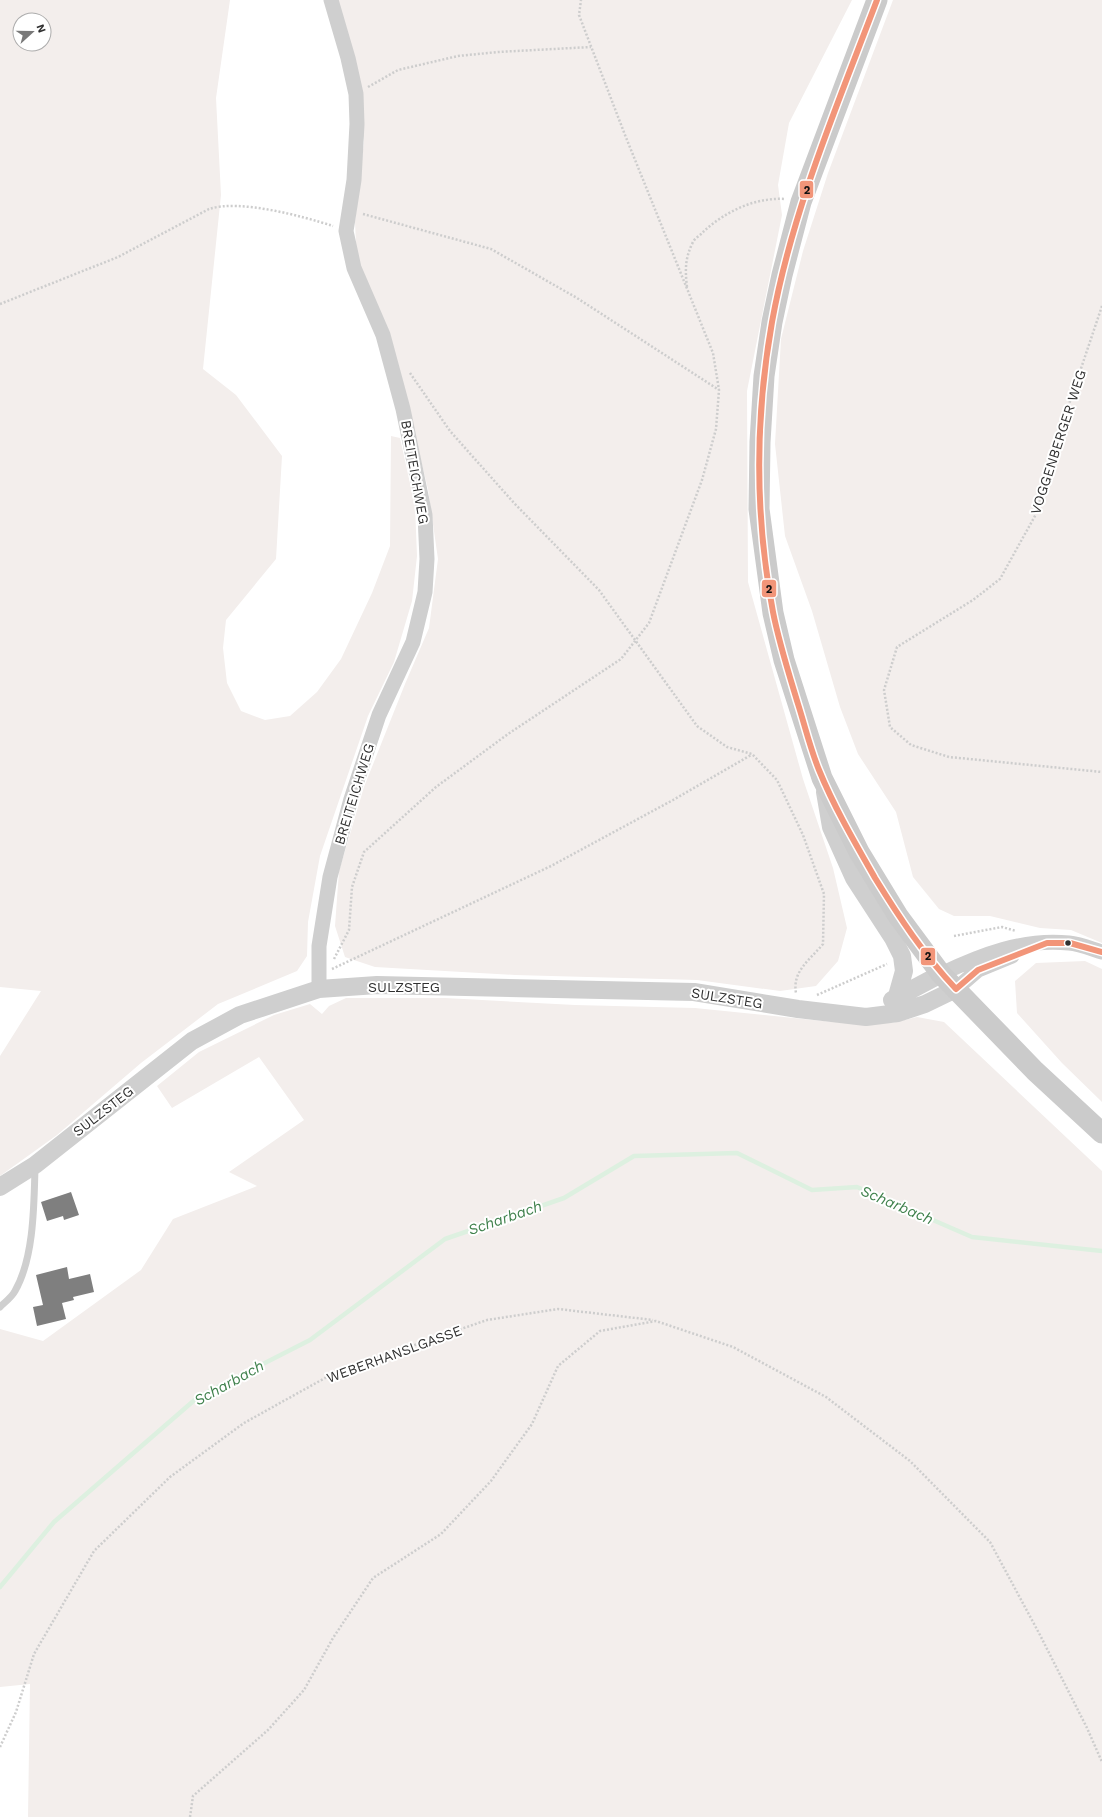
<svg xmlns="http://www.w3.org/2000/svg" width="1102" height="1817" viewBox="0 0 1102 1817" font-family="'Work Sans',sans-serif">
	<style>
		.green { fill: #f3eeec; fill-rule: evenodd }
		.lines { fill: none; stroke-linecap: round; stroke-linejoin: round }
		.stream { stroke: #ddf0e0; stroke-width: 4.5 }
		.building { fill: #7f7f7f }
		.path { stroke: #cdcdcd; stroke-width: 2.5; stroke-dasharray: 2 2; stroke-linecap: butt }
		.service { stroke: #cfcfcf; stroke-width: 7 }
		.minor { stroke: #cfcfcf; stroke-width: 15 }
		.tertiary { stroke: #cfcfcf; stroke-width: 18 }
		.secondary { stroke: #cbcbcb; stroke-width: 21 }
		.bus-1-casing { stroke: #fff; stroke-width: 9 }
		.bus-1 { stroke: #f29579; stroke-width: 6 }
		.bus-dot { fill: #303030; stroke: #fff; stroke-width: 1.5 }
		.labels { text-anchor: middle; dominant-baseline: central; stroke-width: 4; stroke-linejoin: round; paint-order: stroke }
		.street-label { font-size: 14px; fill: #303030; stroke: #fff }
		.water-label { font-size: 15px; font-style: italic; fill: #3f814c; stroke: #fff }
		.line-badge { stroke: #fff; stroke-width: 1.5 }
		.pale-badge-label { font-size: 11px; text-anchor: middle; font-weight: bold; fill: #111 }
	</style>
	<rect width="100%" height="100%" fill="#fff"/>
	<!-- green -->
	<path class="green" d="M 0,0 L 230,0 L 216,98 L 221,195 L 203,369 L 236,395 L 282,456 L 276,559 L 226,620 L 223,648 L 227,683 L 241,711 L 265,720 L 290,716 L 317,692 L 341,659 L 372,593 L 390,546 L 391,436 L 400,438 L 415,506 L 417,556 L 412,601 L 394,662 L 368,716 L 320,856 L 308,922 L 307,956 L 297,971 L 218,1004 L 141,1063 L 57,1135 L 0,1176 L 0,1056 L 41,991 L 0,987 ZM 20,20 L 44,20 L 44,44 L 20,44 Z
		M 334,0 L 852,0 L 789,123 L 778,185 L 782,215 L 747,391 L 748,582 L 803,779 L 833,868 L 847,928 L 838,961 L 816,986 L 780,991 L 697,980 L 515,975 L 375,967 L 345,957 L 335,926 L 339,871 L 364,787 L 405,684 L 429,628 L 438,559 L 428,489 L 400,375 L 357,265 L 355,222 L 364,141 Z
		M 893,0 L 1102,0 L 1102,943 L 1071,930 L 1040,928 L 990,916 L 954,916 L 939,909 L 913,877 L 896,812 L 858,754 L 840,707 L 812,611 L 785,536 L 775,444 L 781,339 L 803,251 L 828,173 Z
		M 1085,961 L 1102,969 L 1102,1102 L 1062,1063 L 1017,1013 L 1015,981 L 1036,963 Z
		M 346,998 L 445,998 L 575,1005 L 695,1008 L 833,1022 L 892,1023 L 917,1017 L 944,1022 L 1102,1171 L 1102,1817 L 28,1817 L 30,1684 L 0,1687 L 0,1329 L 43,1341 L 141,1270 L 173,1219 L 257,1186 L 229,1172 L 304,1120 L 259,1057 L 172,1108 L 157,1086 L 199,1052 L 274,1015 L 310,1004 L 322,1014 L 329,1006 Z"/>
	<g class="lines">
		<!-- stream -->
		<path class="stream" d="M 0,1587 L 54,1522 L 198,1397 L 310,1340 L 445,1239 L 564,1198 L 634,1156 L 737,1153 L 812,1190 L 857,1187 L 972,1237 L 1102,1251"/>
	</g>
	<!-- building -->
	<path class="building" d="M 71,1192 L 79,1215 L 64,1220 L 63,1216 L 47,1221 L 41,1202 Z
		M 67,1267 L 69,1279 L 90,1274 L 94,1292 L 73,1297 L 74,1300 L 62,1303 L 66,1319 L 37,1326 L 33,1307 L 43,1305 L 36,1275 Z"/>
	<g class="lines">
		<!-- path -->
		<path class="path" d="M 368,87 L 398,70 L 458,56 L 498,52 L 591,47
			M 363,214 L 491,249 L 577,298 L 719,390
			M 687,287 C 685,269 685,258 693,242 C 695,238 701,235 704,231 C 725,212 755,197 785,199
			M 0,304 L 118,257 L 209,209 C 239,199 302,216 333,226
			M 1102,306 L 1064,419 L 1036,514 L 1000,579 L 973,600 L 897,647 L 884,690 L 890,727 L 911,745 L 949,757 L 1102,772
			M 410,373 L 450,431 L 514,503 L 599,590 L 697,726 L 727,747 L 752,754 L 777,780 L 803,835 L 824,894 L 823,944 C 810,960 792,971 796,993
			M 954,936 L 1002,927 L 1016,931
			M 334,959 L 349,930 L 352,887 L 364,852 L 436,787 L 508,734 L 621,659 L 649,623 L 702,480 L 716,429 L 719,390 L 713,353 L 625,135 L 579,15 L 581,0
			M 332,969 L 551,866 L 673,800 L 751,755
			M 817,995 L 887,964
			M 0,1747 L 16,1712 L 34,1654 L 94,1551 L 170,1477 L 244,1423 L 334,1373 L 487,1320 L 558,1309 L 653,1320
			M 190,1817 L 193,1796 L 268,1730 L 304,1690 L 333,1638 L 373,1578 L 441,1534 L 491,1481 L 532,1424 L 558,1366 L 600,1331 L 656,1321 L 733,1347 L 826,1397 L 910,1461 L 990,1542 L 1040,1635 L 1087,1728 L 1102,1762"/>
		<!-- service -->
		<path class="service" d="M 0,1307 C 5,1302 12,1297 15,1291 C 34,1258 34,1205 35,1167"/>
		<!-- minor -->
		<path class="minor" d="M 941,974 C 981,955 1024,938 1069,943 C 1080,944 1092,949 1102,952
			M 319,989 L 319,946 L 330,877 L 351,799 L 379,715 L 413,642 L 425,592 L 427,559 L 425,515 L 403,409 L 383,335 L 354,268 L 346,231 L 354,180 L 357,124 L 356,94 L 348,58 L 331,0
			M 956,989 L 978,970 L 1012,956"/>
		<!-- tertiary -->
		<path class="tertiary" d="M 825,792 L 831,827 L 854,878 L 893,938 L 902,956 L 904,971 L 897,996
			M 892,1000 L 941,974
			M 0,1187 L 35,1165 L 192,1041 L 240,1015 L 319,989 L 377,985 L 694,992 L 798,1009 L 866,1017 L 898,1013 L 925,1004 L 956,989"/>
		<!-- secondary -->
		<path class="secondary" d="M 877,0 L 801,202 L 782,275 L 772,322 L 764,376 L 760,442 L 759,509 L 773,613 L 784,660 L 822,778 L 859,852 L 898,916 L 941,974 L 1035,1071 L 1102,1133"/>
		<defs>
			<path id="bus-1" d="M 877,0 C 837,106 792,211 772,322 C 755,418 755,517 773,612 C 779,643 789,674 798,704 C 805,726 810,748 819,770 C 834,807 855,843 875,878 C 899,917 924,955 956,989 L 978,970 L 1047,943 L 1070,943 L 1102,952"/>
		</defs>
		<!-- bus-1 casing -->
		<use href="#bus-1" class="bus-1-casing"/>
		<!-- bus-1 -->
		<use href="#bus-1" class="bus-1"/>
	</g>
	<!-- markers -->
	<circle class="bus-dot" cx="1068" cy="943" r="3.5"/>
	<g class="labels">
		<!-- street labels -->
		<g class="street-label">
			<text transform="translate(1058 442) rotate(-72)">VOGGENBERGER WEG</text>
			<text transform="translate(415 472) rotate(80)">BREITEICHWEG</text>
			<text transform="translate(354 794) rotate(-73)">BREITEICHWEG</text>
			<text x="404" y="987">SULZSTEG</text>
			<text transform="translate(727 998) rotate(9)">SULZSTEG</text>
			<text transform="translate(103 1111) rotate(-38)">SULZSTEG</text>
			<text transform="translate(394 1354) rotate(-20)">WEBERHANSLGASSE</text>
		</g>
		<!-- water labels -->
		<g class="water-label">
			<text transform="translate(897 1205) rotate(23)">Scharbach</text>
			<text transform="translate(505 1218) rotate(-19)">Scharbach</text>
			<text transform="translate(229 1383) rotate(-29)">Scharbach</text>
		</g>
	</g>
	<g class="line-badge">
		<rect x="799" y="180" width="15" height="19" rx="4" fill="#f29579"/>
		<rect x="761" y="579" width="16" height="19" rx="4" fill="#f29579"/>
		<rect x="920" y="947" width="16" height="19" rx="4" fill="#f29579"/>
	</g>
	<g class="pale-badge-label">
		<text x="807" y="194">2</text>
		<text x="769" y="593">2</text>
		<text x="928" y="960">2</text>
	</g>
	<!-- north arrow -->
	<g transform="translate(32 32) rotate(69)"><circle r="19" fill="#ffffff" stroke="#acacac"/>
	<path d="M0-3L7 15L0 10L-7 15Z" fill="#787878"/>
	<text y="-6" font-size="11" font-weight="bold" text-anchor="middle" fill="#303030">N</text>
	</g>
</svg>
